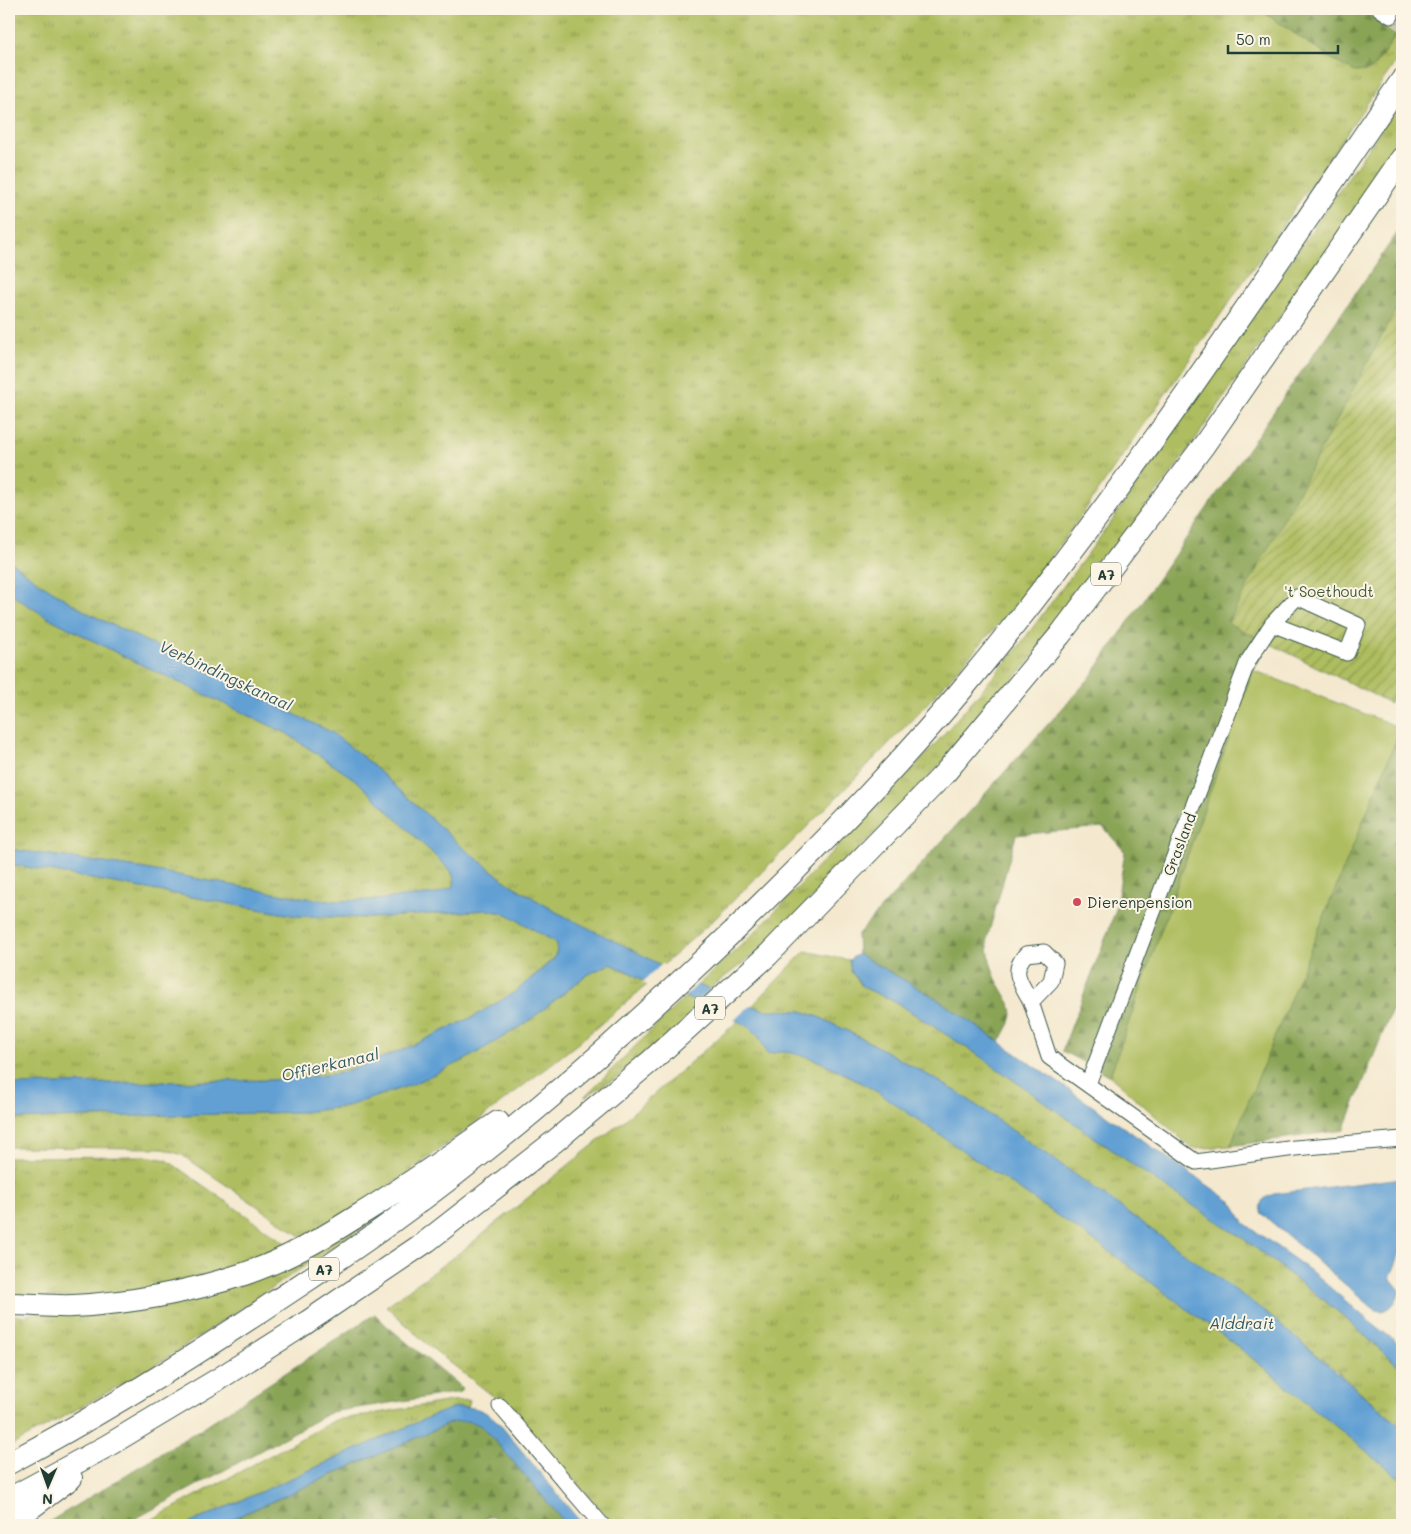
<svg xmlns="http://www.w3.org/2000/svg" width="1411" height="1534" viewBox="0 0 1411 1534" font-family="Mali,sans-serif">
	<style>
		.grass { fill: url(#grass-tufts); stroke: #667d4a }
		.forest { fill: url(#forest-firs); stroke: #547045 }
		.park { fill: #aebd5f; stroke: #667d4a }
		.garden { fill: url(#garden-furrows); stroke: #667d4a }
		.water { fill: #62a0d4; stroke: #406e84 }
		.pier { fill: #f4e9cf }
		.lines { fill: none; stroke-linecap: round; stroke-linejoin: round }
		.minor-tunnel { stroke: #c9c7b0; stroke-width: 15; stroke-dasharray: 15 8; stroke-linecap: butt }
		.minor-casing { stroke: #3f574b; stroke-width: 17 }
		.highway-casing { stroke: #3f574b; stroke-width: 24 }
		.minor { stroke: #fff; stroke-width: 15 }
		.highway { stroke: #fff; stroke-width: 22 }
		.poi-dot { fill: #d1495b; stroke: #fcf5e5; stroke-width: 2 }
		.labels { text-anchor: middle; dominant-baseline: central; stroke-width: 4; stroke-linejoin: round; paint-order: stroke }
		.shield { fill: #fcf5e5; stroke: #617469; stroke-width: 1 }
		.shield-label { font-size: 14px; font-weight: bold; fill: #1f3d34 }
		.park-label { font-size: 15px; fill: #435d3f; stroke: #fcf5e5 }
		.street-label { font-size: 15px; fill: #1f3d34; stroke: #fcf5e5 }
		.poi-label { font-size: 15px; fill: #1f3d34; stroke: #fcf5e5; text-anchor: start }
		.water-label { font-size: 16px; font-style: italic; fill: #335b64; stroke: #fcf5e5 }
	</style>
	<defs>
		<pattern id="grass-tufts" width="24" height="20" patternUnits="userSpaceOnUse" patternTransform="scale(1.25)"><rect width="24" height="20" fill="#aebd5f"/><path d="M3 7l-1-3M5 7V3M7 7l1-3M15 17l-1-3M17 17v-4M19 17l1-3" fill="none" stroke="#8d9b4f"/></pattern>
		<pattern id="forest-firs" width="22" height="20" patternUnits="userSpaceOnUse" patternTransform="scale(1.25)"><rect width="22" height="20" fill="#8aa456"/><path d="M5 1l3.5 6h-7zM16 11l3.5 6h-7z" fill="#708748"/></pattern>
		<pattern id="garden-furrows" width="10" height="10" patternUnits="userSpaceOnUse" patternTransform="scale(1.25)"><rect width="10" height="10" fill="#aebd5f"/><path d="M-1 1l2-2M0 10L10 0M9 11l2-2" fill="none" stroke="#8d9b4f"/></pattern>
	</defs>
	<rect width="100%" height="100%" fill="#fcf5e5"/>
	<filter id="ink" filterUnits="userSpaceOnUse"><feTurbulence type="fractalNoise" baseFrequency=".02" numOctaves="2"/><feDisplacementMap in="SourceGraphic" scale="10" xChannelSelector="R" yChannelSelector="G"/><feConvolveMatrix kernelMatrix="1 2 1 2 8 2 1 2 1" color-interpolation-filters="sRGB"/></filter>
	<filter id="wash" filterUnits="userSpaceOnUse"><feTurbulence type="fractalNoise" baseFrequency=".0096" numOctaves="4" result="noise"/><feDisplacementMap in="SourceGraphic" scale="20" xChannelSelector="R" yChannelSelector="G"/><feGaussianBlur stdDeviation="1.12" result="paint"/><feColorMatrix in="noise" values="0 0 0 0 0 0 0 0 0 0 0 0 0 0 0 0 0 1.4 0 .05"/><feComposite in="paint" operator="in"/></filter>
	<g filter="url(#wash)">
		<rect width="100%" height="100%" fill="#f4e9cf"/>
		<!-- grass -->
		<path class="grass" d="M 9,9 L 1259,9 L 1338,63 L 1372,69 L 1397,34 L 1402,37 L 1402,53 L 1076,523 L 1012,609 L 925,706 L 834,800 L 719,915 L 662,966 L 558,913 L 508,883 L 462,847 L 368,761 L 284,708 L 86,612 L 38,582 L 9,560 Z
			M 1402,99 L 1402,140 L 1174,470 L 1026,665 L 936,769 L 769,943 L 709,989 L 698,985 L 749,938 L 925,756 L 1016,650 L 1115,517 Z
			M 9,593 L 45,616 L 125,657 L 286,733 L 357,781 L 451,871 L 455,882 L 453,887 L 436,894 L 373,900 L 328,901 L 280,894 L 145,869 L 9,849 Z
			M 9,864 L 297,916 L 371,918 L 488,910 L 507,914 L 555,942 L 557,950 L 554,958 L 515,992 L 475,1016 L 407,1048 L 363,1065 L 336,1074 L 272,1080 L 9,1085 Z
			M 805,951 L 849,960 L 851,971 L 863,987 L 897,1003 L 978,1055 L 1163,1186 L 1240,1236 L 1335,1309 L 1402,1369 L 1402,1428 L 1330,1365 L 1066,1168 L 956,1091 L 873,1044 L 819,1017 L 802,1011 L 766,1010 L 752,1006 Z
			M 610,964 L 629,972 L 648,984 L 577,1044 L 479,1120 L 399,1180 L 304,1238 L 182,1155 L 161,1148 L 9,1147 L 9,1119 L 305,1112 L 348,1106 L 463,1061 L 525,1024 L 585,976 Z
			M 685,997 L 704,1007 L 613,1080 L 584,1097 Z
			M 738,1021 C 755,1030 760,1036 767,1054 C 772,1053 778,1052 783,1052 C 811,1053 851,1078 876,1091 L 1106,1249 L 1237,1346 L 1402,1480 L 1402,1525 L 614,1525 L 516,1414 L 429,1346 L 386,1306 L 463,1250 L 623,1121 Z
			M 146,1156 L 167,1160 L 288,1245 L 226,1270 L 121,1297 L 9,1298 L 9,1157 Z
			M 377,1218 L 153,1367 L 9,1447 L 9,1314 L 22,1316 L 317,1249 Z
			M 470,1400 L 468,1407 L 463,1407 L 436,1414 L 186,1525 L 142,1525 L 335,1420 L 451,1401 Z"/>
		<!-- forest -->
		<path class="forest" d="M 1259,9 L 1361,9 L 1397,34 L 1372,69 L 1367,71 L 1355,72 L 1338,63 Z
			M 1402,226 L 1402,298 L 1229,623 L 1269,644 L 1253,670 L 1110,1076 L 1062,1051 L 1115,913 L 1125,852 L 1103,827 L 1016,835 L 987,939 L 990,962 L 996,979 L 1010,1003 L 1012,1014 L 1010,1023 L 1000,1042 L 934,997 L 858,954 L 857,935 L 1089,679 Z
			M 1402,726 L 1402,985 L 1344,1130 L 1230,1146 Z
			M 375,1314 L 387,1326 L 463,1389 L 461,1392 L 331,1412 L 124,1525 L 44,1525 L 199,1430 Z
			M 463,1420 L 478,1423 L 485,1429 L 567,1525 L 501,1525 L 493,1517 L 488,1517 L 476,1525 L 219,1525 L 450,1423 Z"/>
		<!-- park -->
		<path class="park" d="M 1253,670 L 1401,728 L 1230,1146 L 1193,1149 L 1110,1076 Z"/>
		<!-- garden -->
		<path class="garden" d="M 1402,298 L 1402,669 L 1390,703 L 1228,623 Z"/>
		<!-- water -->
		<path class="water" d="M 9,560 L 38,582 L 86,612 L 331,732 L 368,761 L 462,847 L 508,883 L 558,913 L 627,947 L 698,985 L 752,1006 L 766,1010 L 802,1011 L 819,1017 L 873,1044 L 956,1091 L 1066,1168 L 1263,1310 L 1402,1428 L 1402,1480 L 1237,1346 L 1106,1249 L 876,1091 C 852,1078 811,1052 783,1052 C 778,1052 772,1053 767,1054 L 760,1038 L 750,1028 L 738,1021 L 685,997 L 648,984 L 629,972 L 610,964 L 585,976 L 525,1024 L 463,1061 L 411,1085 L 348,1106 L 305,1112 L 9,1119 L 9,1085 L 272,1080 L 336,1074 L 363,1065 L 407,1048 L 475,1016 L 515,992 L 554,959 L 557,950 L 555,942 L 507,914 L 488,910 L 371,918 L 297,916 L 9,864 L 9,849 L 145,869 L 280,894 L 328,901 L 373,900 L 436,894 L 453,887 L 455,882 L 451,871 L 357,781 L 286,733 L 125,657 L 45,616 L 9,593 Z
			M 858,954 L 934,997 L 1232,1202 C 1238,1209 1239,1215 1244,1223 L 1311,1271 L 1370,1322 L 1402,1346 L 1402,1369 L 1335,1309 L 1240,1236 L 1163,1186 L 978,1055 L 897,1003 L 863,987 L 851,971 L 849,960 Z
			M 1402,1178 L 1402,1249 L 1390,1278 L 1400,1290 C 1397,1303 1386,1317 1373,1308 L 1262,1214 C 1258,1202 1263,1198 1274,1194 Z
			M 463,1407 C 478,1407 487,1412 498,1422 L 583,1525 L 567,1525 L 485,1429 C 474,1420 464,1420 450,1423 L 218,1525 L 186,1525 L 436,1414 L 453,1408 Z"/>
		<!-- pier -->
		<path class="pier" d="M 662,964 L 699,983 L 682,999 L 642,983 Z
			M 712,988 L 752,1004 L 734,1020 L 695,1004 Z"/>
	</g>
	<g filter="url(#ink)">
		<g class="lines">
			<!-- minor-tunnel -->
			<path class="minor-tunnel" d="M 1391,16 L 1402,24"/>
			<defs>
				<path id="minor" d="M 1380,9 L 1391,16
					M 1031,1002 C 1022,983 1009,973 1026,954 L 1044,952 L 1055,963 L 1051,981 L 1031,1002 L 1049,1057 L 1196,1162 L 1295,1148 L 1402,1139
					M 1088,1084 L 1248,661 L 1272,624 L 1347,653 L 1358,625 L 1297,597 L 1272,624
					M 500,1406 L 602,1525"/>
				<path id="highway" d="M 9,1304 C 30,1304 52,1307 73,1306 C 131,1303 189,1292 244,1274 C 284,1261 321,1239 356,1217 C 405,1187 451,1155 498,1122
					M 9,1463 C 100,1415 188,1360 273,1303 C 315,1275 357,1248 397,1218 C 505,1140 606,1052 702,961 C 794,874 883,784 964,687 C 1124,495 1261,286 1402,80
					M 9,1499 L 107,1446 L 217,1380 L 294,1331 L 427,1241 L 555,1141 L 651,1061 L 768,955 L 945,773 L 1060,635 L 1204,445 L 1402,158
					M 9,1524 L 71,1478"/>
			</defs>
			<!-- minor casing -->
			<use href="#minor" class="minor-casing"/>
			<!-- highway casing -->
			<use href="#highway" class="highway-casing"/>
			<!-- minor -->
			<use href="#minor" class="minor"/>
			<!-- highway -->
			<use href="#highway" class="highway"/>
		</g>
	</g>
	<!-- markers -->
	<circle class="poi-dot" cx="1077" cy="902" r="5"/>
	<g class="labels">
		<!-- shield labels -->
		<g class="shield">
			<rect x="1091" y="562.5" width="30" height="23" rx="4"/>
			<rect x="695" y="996.5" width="30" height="23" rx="4"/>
			<rect x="309" y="1257.5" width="30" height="23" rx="4"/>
		</g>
		<g class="shield-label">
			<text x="1106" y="574">A7</text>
			<text x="710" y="1008">A7</text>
			<text x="324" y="1269">A7</text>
		</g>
		<!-- park labels -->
		<g class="park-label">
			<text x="1329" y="591">'t Soethoudt</text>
		</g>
		<!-- street labels -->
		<g class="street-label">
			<text transform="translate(1179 844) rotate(-69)">Grasland</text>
		</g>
		<!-- poi labels -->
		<g class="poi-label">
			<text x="1087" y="902">Dierenpension</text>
		</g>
		<!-- water labels -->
		<g class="water-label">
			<text transform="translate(226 675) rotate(25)">Verbindingskanaal</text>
			<text transform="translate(330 1064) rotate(-13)">Offierkanaal</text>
			<text x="1242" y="1322">Alddrait</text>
		</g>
	</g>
	<!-- margin -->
	<rect width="1411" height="1534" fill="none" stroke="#fcf5e5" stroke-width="30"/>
	<!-- north arrow -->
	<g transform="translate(48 1486) rotate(182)" stroke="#fcf5e5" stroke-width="4" paint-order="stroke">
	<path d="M0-4L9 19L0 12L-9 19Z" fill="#1f3d34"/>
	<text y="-8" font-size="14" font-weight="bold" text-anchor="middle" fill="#1f3d34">N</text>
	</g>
	<!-- scale -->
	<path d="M1228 45v8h110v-8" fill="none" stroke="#1f3d34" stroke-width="2.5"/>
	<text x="1236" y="45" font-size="15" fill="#1f3d34" stroke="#fcf5e5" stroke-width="4" paint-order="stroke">50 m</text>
</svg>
